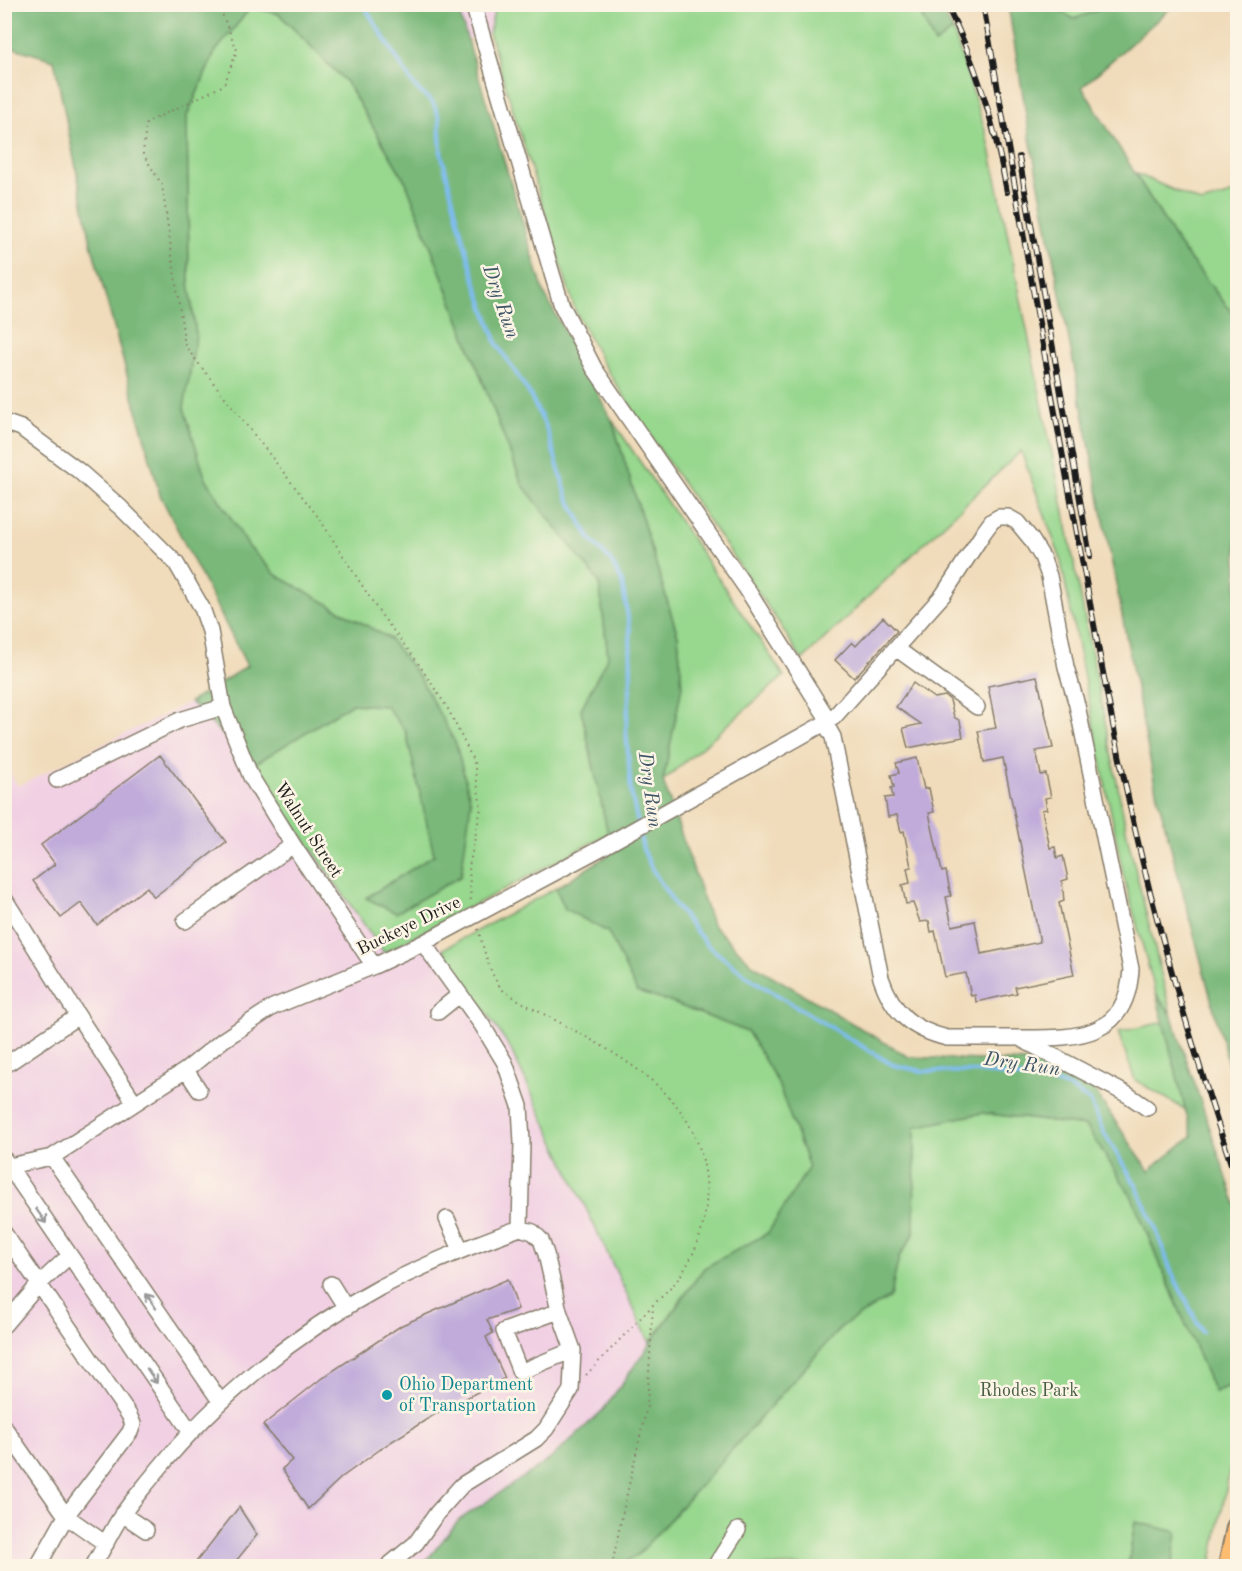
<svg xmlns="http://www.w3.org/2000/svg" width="1242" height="1571" viewBox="0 0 1242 1571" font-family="'Old Standard TT',serif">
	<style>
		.built { fill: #f1d0e3 }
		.green { fill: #97d78e; stroke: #5a7a55; stroke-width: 1.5 }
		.forest { fill: #79b879; stroke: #4a6a4a; stroke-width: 1.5 }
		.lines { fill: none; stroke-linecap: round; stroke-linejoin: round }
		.stream { stroke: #7ebcf2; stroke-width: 4 }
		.building { fill: #c0abda }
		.minor-casing { stroke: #867c6b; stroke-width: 18 }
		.highway-casing { stroke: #867c6b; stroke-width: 26 }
		.path { stroke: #867c6b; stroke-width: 2; stroke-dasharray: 1.5 4.5; stroke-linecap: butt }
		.minor { stroke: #fff; stroke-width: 15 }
		.highway { stroke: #febc70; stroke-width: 22 }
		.rail-casing { stroke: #1c1c1c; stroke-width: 6 }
		.rail { stroke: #fcf5e5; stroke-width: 4; stroke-dasharray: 11; stroke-linecap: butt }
		.oneway { stroke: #999 }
		.culture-dot { fill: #0f9aa8; stroke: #fcf5e5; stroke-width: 2 }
		.labels { text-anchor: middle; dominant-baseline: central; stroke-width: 5; stroke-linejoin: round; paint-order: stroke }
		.street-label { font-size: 18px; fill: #1c1c1c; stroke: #fcf5e5 }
		.culture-label { font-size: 18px; fill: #0d838f; stroke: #fcf5e5; text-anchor: start }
		.park-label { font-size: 18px; fill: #475d44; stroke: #fcf5e5 }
		.water-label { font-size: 20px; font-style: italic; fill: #3e5467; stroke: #fcf5e5 }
	</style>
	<rect width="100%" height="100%" fill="#fcf5e5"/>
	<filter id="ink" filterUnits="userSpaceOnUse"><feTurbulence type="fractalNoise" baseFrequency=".0167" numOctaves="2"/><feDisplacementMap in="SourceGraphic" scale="12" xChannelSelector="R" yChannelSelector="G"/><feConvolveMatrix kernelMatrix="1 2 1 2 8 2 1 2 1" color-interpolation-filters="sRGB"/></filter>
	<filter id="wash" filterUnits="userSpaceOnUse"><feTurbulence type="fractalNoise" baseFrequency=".008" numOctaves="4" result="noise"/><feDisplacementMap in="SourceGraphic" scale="24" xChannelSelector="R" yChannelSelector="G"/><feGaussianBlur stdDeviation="1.35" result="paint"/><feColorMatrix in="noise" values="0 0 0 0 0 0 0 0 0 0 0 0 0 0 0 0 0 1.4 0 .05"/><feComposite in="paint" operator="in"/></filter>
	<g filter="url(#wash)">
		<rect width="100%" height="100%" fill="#f0dbba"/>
		<!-- built -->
		<path class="built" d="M 457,5 L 496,5 L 489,33 L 468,39 Z
			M 190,702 L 253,765 L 384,953 L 425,931 L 443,949 L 509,1046 L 650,1343 L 603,1410 L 549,1460 L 459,1520 L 422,1566 L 5,1566 L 4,764 L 18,786 Z"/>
		<!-- green -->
		<path class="green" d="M 496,4 L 913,5 L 922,17 L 935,43 L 953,30 L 989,143 L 1068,532 L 1128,839 L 1171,1014 L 1156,994 L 1124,878 L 1060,557 L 1021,451 L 802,660 L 779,623 L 644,427 L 602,362 L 575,310 L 489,33 Z
			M 1053,5 L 1114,5 L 1073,19 Z
			M 251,7 L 279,14 L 346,82 L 406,182 L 522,484 L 599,582 L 608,656 L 581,709 L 608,834 L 384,953 L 253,765 L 351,704 L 386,706 L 406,732 L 435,855 L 366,898 L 396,913 L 461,876 L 389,638 L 276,575 L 249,547 L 205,477 L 184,408 L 196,335 L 189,281 L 187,116 L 215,52 Z
			M 1135,173 L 1202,203 L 1237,192 L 1237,319 L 1179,245 Z
			M 612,420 L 784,676 L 663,781 L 682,686 L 678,636 Z
			M 556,888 L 565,909 L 608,932 L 637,992 L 670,1002 L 748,1032 L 777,1081 L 809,1167 L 768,1233 L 704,1268 L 650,1343 L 509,1046 L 443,949 Z
			M 1165,1022 L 1186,1110 L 1135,1080 L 1118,1032 Z
			M 982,1113 L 1086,1126 L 1132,1197 L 1214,1392 L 1237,1383 L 1237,1433 L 1211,1566 L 1172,1566 L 1177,1532 L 1135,1522 L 1128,1566 L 618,1566 L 639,1554 L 842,1326 L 890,1297 L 899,1257 L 914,1234 L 915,1127 Z"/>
		<!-- forest -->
		<path class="forest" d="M 5,5 L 457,5 L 544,293 L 612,420 L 678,636 L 682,686 L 663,781 L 712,924 L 752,964 L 909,1057 L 1029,1062 L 1092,1087 L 1149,1171 L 1192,1136 L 1156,994 L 1171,1014 L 1237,1208 L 1237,1383 L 1214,1392 L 1132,1197 L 1086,1126 L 982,1113 L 915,1127 L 914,1234 L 899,1257 L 890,1297 L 842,1326 L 639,1554 L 618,1566 L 422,1566 L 459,1520 L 549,1460 L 603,1410 L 704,1268 L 768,1233 L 809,1167 L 777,1081 L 748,1032 L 670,1002 L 637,992 L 608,932 L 565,909 L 556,888 L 610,854 L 608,834 L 581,709 L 608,656 L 599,582 L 522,484 L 406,182 L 346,82 L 279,14 L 251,7 L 215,52 L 187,116 L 189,281 L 196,335 L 184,408 L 205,477 L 249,547 L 276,575 L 389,638 L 420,678 L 456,744 L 471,802 L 461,876 L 396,913 L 366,898 L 434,855 L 406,732 L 386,706 L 351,704 L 253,765 L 190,702 L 247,666 L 160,495 L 92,247 L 54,60 L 14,48 L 5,53 Z
			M 913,5 L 938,5 L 953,30 L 935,44 L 922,17 Z
			M 1008,5 L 1053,5 L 1073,19 L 1114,5 L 1174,5 L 1082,87 L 1179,245 L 1237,319 L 1237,1097 L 1156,791 L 1030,138 Z
			M 1135,1522 L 1177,1532 L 1172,1566 L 1128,1566 Z"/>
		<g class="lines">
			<!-- stream -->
			<path class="stream" d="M 363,4 L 414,86 L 433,103 L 439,117 L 441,152 L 459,224 L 476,284 L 497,344 L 529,393 L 546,427 L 567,496 L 590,539 L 611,561 L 622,582 L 630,630 L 631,679 L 626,729 L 631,792 L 638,824
				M 639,831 L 643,849 L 652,869 L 675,905 L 707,945 L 751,979 L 893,1065 L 922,1071 L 977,1072 L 1049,1081 L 1070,1088 L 1090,1101 L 1104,1133 L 1136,1185 L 1154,1224 L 1171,1271 L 1202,1332"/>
		</g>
		<g id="blocks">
			<!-- building -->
			<path class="building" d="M 883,617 L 897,631 L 854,678 L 835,660 L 852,642 L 856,646 Z
				M 1037,676 L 1053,748 L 1036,751 L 1041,775 L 1046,774 L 1051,797 L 1045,798 L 1047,809 L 1042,810 L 1050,848 L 1055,847 L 1057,858 L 1063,856 L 1068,879 L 1062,881 L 1064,901 L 1059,903 L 1074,975 L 1015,987 L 1017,993 L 976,1002 L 975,995 L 971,996 L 966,973 L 945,977 L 935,931 L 931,932 L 929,921 L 920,922 L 913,903 L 906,904 L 902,885 L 910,883 L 907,868 L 911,867 L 904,831 L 901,832 L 897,815 L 888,817 L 885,798 L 893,797 L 891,788 L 894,787 L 891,775 L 899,773 L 896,763 L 917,758 L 924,789 L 929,788 L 934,812 L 929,813 L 942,872 L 946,871 L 951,896 L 946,897 L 952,926 L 975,921 L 981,954 L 1040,942 L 1003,758 L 984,762 L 978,731 L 996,728 L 988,686 Z
				M 913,683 L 934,698 L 945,696 L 950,700 L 954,717 L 960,721 L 963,737 L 908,748 L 903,728 L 921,724 L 896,707 Z
				M 160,755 L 226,842 L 154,897 L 147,887 L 97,925 L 81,903 L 61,918 L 33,881 L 55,864 L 41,845 Z
				M 508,1279 L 518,1309 L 487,1320 L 493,1333 L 486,1337 L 505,1378 L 437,1413 L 389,1443 L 342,1477 L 308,1509 L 282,1469 L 292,1460 L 263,1425 L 322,1378 L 402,1325 Z
				M 239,1507 L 257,1535 L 232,1566 L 193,1566 Z"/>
		</g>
	</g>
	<g filter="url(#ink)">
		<use href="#blocks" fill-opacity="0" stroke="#867c6b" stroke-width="1.5"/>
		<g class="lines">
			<defs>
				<path id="minor" d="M 473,4 L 553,277 L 562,306 L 594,368 L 748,591 L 829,721
					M 4,422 L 21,428 L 79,471 L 121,508 L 176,563 L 202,608 L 210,631 L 223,707 L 251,777 L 293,845 L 374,966
					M 897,649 L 977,707
					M 57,780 L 180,720 L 223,707
					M 4,898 L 78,1016 L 135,1103
					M 185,921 L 293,845
					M 438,1012 L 459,995
					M 1023,1040 L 1128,1095 L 1147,1108
					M 4,1066 L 78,1016
					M 186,1070 L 199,1090
					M 52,1157 L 220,1401
					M 4,1159 L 190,1431
					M 4,1167 L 52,1157 L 186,1070 L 223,1040 L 273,1007 L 374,966 L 423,943 L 601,848 L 825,723 L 834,717 L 943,595 L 984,532 L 992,521 L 999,517 L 1008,517 L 1017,522 L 1031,539 L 1042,557 L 1049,576 L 1066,667 L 1077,705 L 1131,969 C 1127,1039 1077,1038 1022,1038 C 997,1038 972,1038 947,1038 C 911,1029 893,1013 881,978 L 833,737 L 825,723
					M 447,1219 L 461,1250
					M 520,1228 L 533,1232 L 541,1240 L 546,1254 L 559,1311 L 573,1350 L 520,1372 L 504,1331 L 559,1311
					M 4,1233 L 129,1415 L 133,1424 L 130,1432 L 66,1516 L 38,1566
					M 331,1284 L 346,1308
					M 4,1325 L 39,1284 L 69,1256
					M 4,1427 L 66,1516 L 106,1544
					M 122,1514 L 146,1530
					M 93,1566 C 103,1550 111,1531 122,1515 C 132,1500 145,1486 156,1472 C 217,1397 296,1333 381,1287 C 426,1264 473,1245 520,1228 L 522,1143 L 520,1106 L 505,1063 L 482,1025 L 423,943
					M 388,1566 L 416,1543 L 437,1513 L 462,1485 L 536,1439 L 546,1429 L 571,1390 L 573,1350
					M 715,1566 L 738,1530"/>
				<path id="highway" d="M 1230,1566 L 1238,1528"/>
			</defs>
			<!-- minor casing -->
			<use href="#minor" class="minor-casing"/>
			<!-- highway casing -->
			<use href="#highway" class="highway-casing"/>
			<!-- path -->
			<path class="path" d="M 218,4 L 237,50 L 224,85 L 146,123 L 143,154 L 162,185 L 185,346 L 319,518 L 379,612 L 416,660 L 448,709 L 474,762 L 481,808 L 469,867 L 471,903
				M 478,929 C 484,948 488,971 501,988 C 504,992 511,995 515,998 C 536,1011 558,1021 579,1033 C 610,1050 643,1070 668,1096 C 716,1146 719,1223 678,1279 C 671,1289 661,1297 653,1305 L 647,1406 L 621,1520 L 612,1566
				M 586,1375 L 653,1305"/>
			<!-- minor -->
			<use href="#minor" class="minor"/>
			<!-- highway -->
			<use href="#highway" class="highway"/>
			<defs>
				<path id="rail" d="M 946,4 C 977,64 995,125 1007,192
					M 983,4 C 1015,186 1046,368 1080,549 C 1101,662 1121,776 1149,888 C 1175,988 1205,1087 1238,1185
					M 1019,157 L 1090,556"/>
			</defs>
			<!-- rail casing -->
			<use href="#rail" class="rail-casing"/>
			<!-- rail -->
			<use href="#rail" class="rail"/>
		</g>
		<!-- one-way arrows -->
		<defs><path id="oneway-shaft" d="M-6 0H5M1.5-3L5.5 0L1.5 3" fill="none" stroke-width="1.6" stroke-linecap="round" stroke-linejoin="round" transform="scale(1.5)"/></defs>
		<g class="oneway">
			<use href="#oneway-shaft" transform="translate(41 1216) rotate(55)"/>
			<use href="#oneway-shaft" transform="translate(151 1301) rotate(-124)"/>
			<use href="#oneway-shaft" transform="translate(152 1376) rotate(56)"/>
		</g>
	</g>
	<!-- markers -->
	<circle class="culture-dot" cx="387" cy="1395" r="6"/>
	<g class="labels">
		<!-- street labels -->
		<g class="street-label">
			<text transform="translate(308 830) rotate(57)">Walnut Street</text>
			<text transform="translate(409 926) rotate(-26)">Buckeye Drive</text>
		</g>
		<!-- culture labels -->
		<g class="culture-label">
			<text x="399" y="1385">Ohio Department<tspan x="399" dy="21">of Transportation</tspan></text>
		</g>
		<!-- park labels -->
		<g class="park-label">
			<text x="1029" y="1391">Rhodes Park</text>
		</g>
		<!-- water labels -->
		<g class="water-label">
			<text transform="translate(500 302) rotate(71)">Dry Run</text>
			<text transform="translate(649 790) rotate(82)">Dry Run</text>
			<text transform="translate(1022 1065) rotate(8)">Dry Run</text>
		</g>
	</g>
	<!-- margin -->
	<rect width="1242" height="1571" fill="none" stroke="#fcf5e5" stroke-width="24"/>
</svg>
